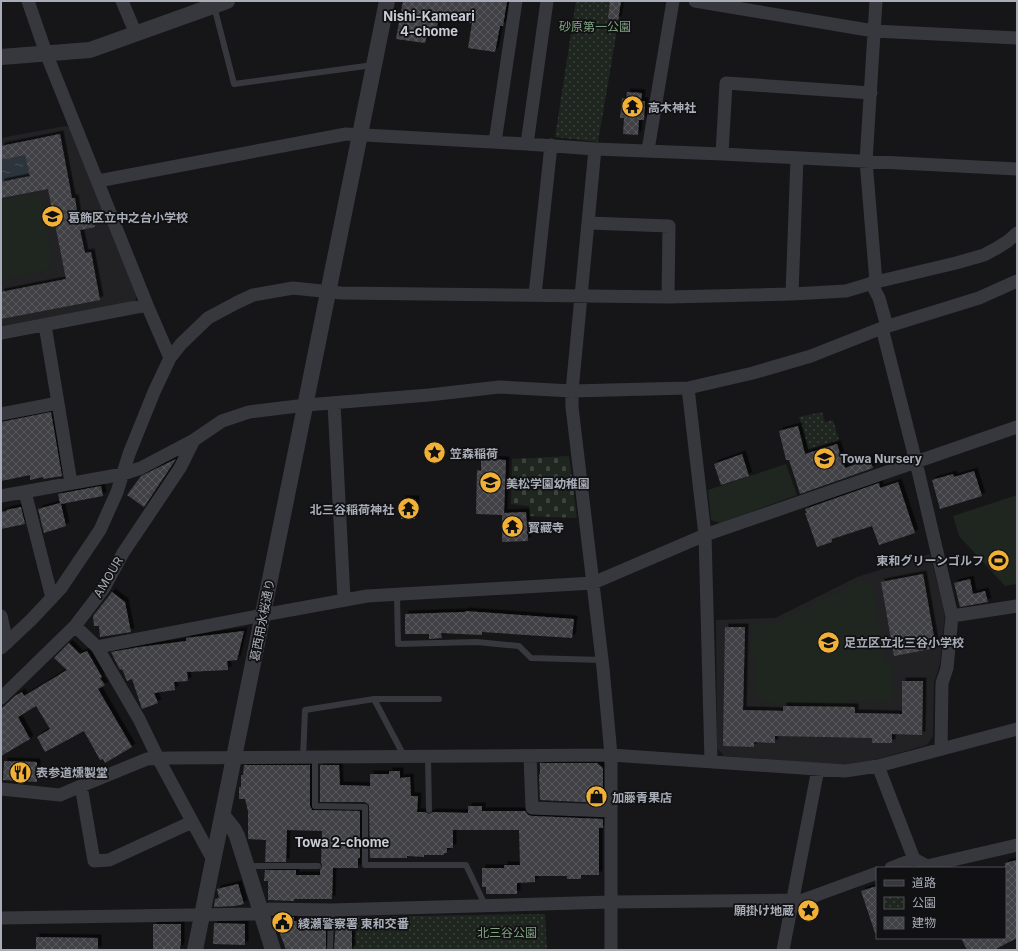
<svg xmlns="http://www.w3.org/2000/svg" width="1018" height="951" viewBox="0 0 1018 951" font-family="Inter,'Noto Sans JP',sans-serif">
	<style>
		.built { fill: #222225 }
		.grass { fill: #1e261f }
		.cemetery { fill: url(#cemetery-stones) }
		.park { fill: url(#park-dots) }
		.water { fill: url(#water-ripples) }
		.building { fill: url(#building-cross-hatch); filter: url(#shadow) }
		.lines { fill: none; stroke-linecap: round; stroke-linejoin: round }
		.service { stroke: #37383d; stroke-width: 6 }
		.minor { stroke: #37383d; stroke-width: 13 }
		.tertiary { stroke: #37383d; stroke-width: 16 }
		.labels { text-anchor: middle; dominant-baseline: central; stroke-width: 3.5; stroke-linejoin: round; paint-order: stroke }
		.park-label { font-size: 12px; fill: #7fa381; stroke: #111113 }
		.poi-label { font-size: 12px; font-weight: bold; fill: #a8adb8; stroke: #111113; text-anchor: start }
		.street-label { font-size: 12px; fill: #a8adb8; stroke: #111113 }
		.neighbourhood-label { font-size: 13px; font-weight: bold; fill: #c9ccd4; stroke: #111113 }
	</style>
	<defs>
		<pattern id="cemetery-stones" width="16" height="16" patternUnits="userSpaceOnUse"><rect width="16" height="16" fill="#1e261f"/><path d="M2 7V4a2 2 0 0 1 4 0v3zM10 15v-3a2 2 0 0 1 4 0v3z" fill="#3c433d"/></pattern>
		<pattern id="park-dots" width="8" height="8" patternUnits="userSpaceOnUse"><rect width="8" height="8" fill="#1e261f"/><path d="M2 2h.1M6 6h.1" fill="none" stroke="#3c433d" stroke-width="1.8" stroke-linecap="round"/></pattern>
		<pattern id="water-ripples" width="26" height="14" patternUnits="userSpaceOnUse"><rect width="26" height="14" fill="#2c353c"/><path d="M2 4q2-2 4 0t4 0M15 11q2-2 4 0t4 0" fill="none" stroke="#485056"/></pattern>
		<pattern id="building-cross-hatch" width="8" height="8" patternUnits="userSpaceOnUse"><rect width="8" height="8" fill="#404145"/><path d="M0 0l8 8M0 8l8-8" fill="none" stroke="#595a5e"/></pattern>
		<filter id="shadow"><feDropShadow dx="3.5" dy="-3.5" stdDeviation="0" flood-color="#0009"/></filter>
	</defs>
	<rect width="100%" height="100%" fill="#161618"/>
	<!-- built -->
	<path class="built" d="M 65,126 L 69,127 L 137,296 L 135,302 L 1,326 L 1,138 Z
		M 930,554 L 945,614 L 940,664 L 934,682 L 933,736 L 927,745 L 874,760 L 842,765 L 724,756 L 717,748 L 716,620 L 775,618 L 857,577 Z"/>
	<!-- grass -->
	<path class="grass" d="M 35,194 L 41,198 L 53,264 L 46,270 L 1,279 L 1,200 Z
		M 786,464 L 797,495 L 720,523 L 711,520 L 708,490 Z
		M 1017,495 L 1017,584 L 1005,586 L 959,536 L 953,516 Z
		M 860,581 L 871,582 L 886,663 L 894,664 L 893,702 L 851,700 L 851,704 L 771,703 L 770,701 L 755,700 L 756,655 L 751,654 L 752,625 L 773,624 Z"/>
	<!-- cemetery -->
	<path class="cemetery" d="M 569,456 L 577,518 L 529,516 L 529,506 L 511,504 L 512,459 Z"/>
	<!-- park -->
	<path class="park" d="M 576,1 L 622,1 L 598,142 L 555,137 Z
		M 822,412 L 825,422 L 833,420 L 839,440 L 808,449 L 799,417 Z
		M 545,914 L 547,950 L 354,950 L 353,917 Z"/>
	<!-- water -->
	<path class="water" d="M 25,155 L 30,176 L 1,182 L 1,160 Z"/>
	<!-- building -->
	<path class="building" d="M 403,1 L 507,1 L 503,26 L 500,26 L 495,52 L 468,48 L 472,23 L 439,17 L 436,32 L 428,31 L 425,43 L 396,39 Z
		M 610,1 L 621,1 L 618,20 L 608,19 Z
		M 627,92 L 642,93 L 641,101 L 645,101 L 644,120 L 639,120 L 638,135 L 623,134 L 624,118 L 620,118 L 622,98 L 626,99 Z
		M 60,134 L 72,198 L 75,198 L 78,218 L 93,215 L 95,227 L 80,230 L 85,253 L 91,252 L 100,300 L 1,319 L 1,292 L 66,279 L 48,189 L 1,198 L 1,182 L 30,176 L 25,155 L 1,160 L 1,146 Z
		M 51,412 L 62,476 L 43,479 L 43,477 L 30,480 L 30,475 L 1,481 L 1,422 Z
		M 798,426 L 805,454 L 837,444 L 845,468 L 870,459 L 873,468 L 800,494 L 789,460 L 786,460 L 779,431 Z
		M 742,454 L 749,476 L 721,485 L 714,464 Z
		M 176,459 L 144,507 L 127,495 L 141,476 Z
		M 481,459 L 506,460 L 504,513 L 526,512 L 528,541 L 502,542 L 502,515 L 476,514 L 477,470 L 481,471 Z
		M 974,471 L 982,496 L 940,509 L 932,480 L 953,474 L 954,477 Z
		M 898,482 L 915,533 L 879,545 L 872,526 L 832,539 L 832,542 L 817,547 L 805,513 L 807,513 L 805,509 L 879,483 L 880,488 Z
		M 101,486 L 103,496 L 61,504 L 66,526 L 44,533 L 38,509 L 60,503 L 58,494 Z
		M 402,499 L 416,499 L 415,519 L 401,519 Z
		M 21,507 L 25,524 L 1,529 L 1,512 L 7,511 L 6,510 Z
		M 923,574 L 936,648 L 894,656 L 881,582 Z
		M 970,579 L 973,594 L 985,591 L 988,602 L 960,607 L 954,583 Z
		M 112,592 L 125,602 L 131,632 L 100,637 L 99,626 L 94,626 L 93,616 Z
		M 465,611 L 574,619 L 572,638 L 482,632 L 482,635 L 441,633 L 442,638 L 429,639 L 429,634 L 405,634 L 405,614 L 465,612 Z
		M 725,627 L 745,627 L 743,710 L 783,711 L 783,706 L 855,707 L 855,713 L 902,714 L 902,681 L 923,681 L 922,735 L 892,734 L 892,743 L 872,743 L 872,738 L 775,736 L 775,743 L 754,742 L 754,747 L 723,746 Z
		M 244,631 L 237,660 L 227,661 L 228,670 L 187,672 L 188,681 L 174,682 L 175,690 L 154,693 L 158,703 L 142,709 L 132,679 L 127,681 L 122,669 L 120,670 L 111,652 L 140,647 L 186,641 L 186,638 Z
		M 69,643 L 80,654 L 87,651 L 102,677 L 100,678 L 105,685 L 98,689 L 132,747 L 105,763 L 103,759 L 100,760 L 84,731 L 45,752 L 37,737 L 50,729 L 36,706 L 18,717 L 30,739 L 1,756 L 1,709 L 15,696 L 22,692 L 24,696 L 67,670 L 54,658 Z
		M 4,761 L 37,762 L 37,782 L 3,780 Z
		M 540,763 L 597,763 L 603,768 L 603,803 L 540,800 L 539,774 L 540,774 Z
		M 244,765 L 310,765 L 310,806 L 312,810 L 360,811 L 360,858 L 358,858 L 358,868 L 333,868 L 332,899 L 294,899 L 294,901 L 268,900 L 268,881 L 264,881 L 265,870 L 296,870 L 296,875 L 320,875 L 320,870 L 322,866 L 321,862 L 322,831 L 287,830 L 286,862 L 265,862 L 266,840 L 248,839 L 248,811 L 245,799 L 239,799 L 239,787 L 241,787 L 241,775 L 243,775 Z
		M 320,765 L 339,765 L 340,785 L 370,786 L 370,774 L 389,774 L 389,771 L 400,771 L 400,778 L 410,777 L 411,796 L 418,796 L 417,812 L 425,812 L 429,814 L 433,812 L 468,813 L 468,806 L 482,806 L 482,811 L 525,811 L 528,815 L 532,816 L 603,819 L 603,828 L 599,828 L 599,875 L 581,875 L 581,879 L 567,879 L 567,876 L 535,876 L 535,882 L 517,883 L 517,894 L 486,894 L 486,887 L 482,887 L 482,868 L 504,868 L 504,865 L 520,865 L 519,830 L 453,830 L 453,848 L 447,848 L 447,853 L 444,853 L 444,855 L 424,855 L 424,857 L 407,856 L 407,858 L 370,858 L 369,805 L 365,802 L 320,802 Z
		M 1017,860 L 1017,938 L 994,950 L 967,950 L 961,938 L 1005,938 L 1005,863 Z
		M 238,884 L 244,904 L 235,906 L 214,907 L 215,899 L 219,898 L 217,889 Z
		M 877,886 L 877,932 L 875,933 L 861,891 Z
		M 277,917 L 294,917 L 294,921 L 326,922 L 326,950 L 286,950 L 276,923 Z
		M 336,921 L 352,922 L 352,950 L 334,950 Z
		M 214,923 L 245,924 L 245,945 L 213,944 Z
		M 153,924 L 181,924 L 181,946 L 180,946 L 180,949 L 153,949 Z
		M 36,937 L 98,938 L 98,950 L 36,950 Z"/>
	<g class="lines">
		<!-- service -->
		<path class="service" d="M 214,6 L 234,84 L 373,65
			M 397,595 L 398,644 L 477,642 L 519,646 L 531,658 L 602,660
			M 374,699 L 439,699
			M 428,757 L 429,810
			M 303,758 L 305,710 L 374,699 L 404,756
			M 315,758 L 315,806 L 365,807 L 365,865 L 466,865 L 485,905
			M 248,866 L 318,866
			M 330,950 L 331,910"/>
		<!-- minor -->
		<path class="minor" d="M 28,1 L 46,53 L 147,305 L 170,358
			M 122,1 L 136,34
			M 695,1 L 874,31 L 1017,38
			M 495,142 L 516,1
			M 527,144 L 547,1
			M 595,149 L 572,391 L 572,407 L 603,668 L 611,755 L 611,950
			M 648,150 L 673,1
			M 722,154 L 726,83 L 871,93
			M 98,181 L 346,134 L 527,144 L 595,149 L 722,154 L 1017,169
			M 589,223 L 669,226 L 668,297
			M 876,282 L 866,161 L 876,1
			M 871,283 L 879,298 L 887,326
			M 792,294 L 797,158
			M 535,295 L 551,145
			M 882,328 L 916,462 L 952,616 L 947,668 L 942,683 L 941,749
			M 1,333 L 147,305
			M 688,388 L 705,535 L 711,761
			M 58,403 L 71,483
			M 334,403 L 344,599
			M 1,414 L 58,403 L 45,325
			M 25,492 L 52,598
			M 1,496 L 123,474 L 141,468 L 194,440 L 222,421 L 249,412 L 306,405 L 429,395 L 499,387 L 572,391 L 688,388 L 753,373 L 811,356 L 882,328 L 979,298 L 1017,281
			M 1,616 L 7,643
			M 952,616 L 1017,606
			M 75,626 L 97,647
			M 1,648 L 31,620 L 61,588 L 100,530 L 117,492 L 129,454 L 154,392 L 170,358 L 181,344 L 208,318 L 236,303 L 253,295 L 293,288 L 341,293 L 668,297 L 792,294 L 846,291 L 876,282 L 956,263 L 984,255 L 997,248 L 1008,241 L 1017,233
			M 1,698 L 75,626 L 104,588 L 123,553 L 180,468 L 194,440
			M 530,756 L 532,808 L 611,811
			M 878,766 L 914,859 L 927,866 L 1017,845
			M 81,786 L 147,759 L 168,758 L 611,755 L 845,771 L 878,766 L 1017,729
			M 1,789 L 60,795 L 81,786 L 94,861 L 109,860 L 192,822
			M 213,860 L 158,758 L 139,719 L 97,647 L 263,615 L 367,596 L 593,583 L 705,535 L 1017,427
			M 891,868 L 914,859
			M 1,918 L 254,914 L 270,909 L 331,910 L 611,902 L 803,900 L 877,873
			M 783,950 L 818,769"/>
		<!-- tertiary -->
		<path class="tertiary" d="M 1,57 L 90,50 L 227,1
			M 223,816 L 234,830 L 237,836 L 273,950
			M 195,950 L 387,1"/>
	</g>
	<!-- icons -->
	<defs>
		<symbol id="temple-disc" viewBox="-11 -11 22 22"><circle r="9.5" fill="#f2b134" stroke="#111113"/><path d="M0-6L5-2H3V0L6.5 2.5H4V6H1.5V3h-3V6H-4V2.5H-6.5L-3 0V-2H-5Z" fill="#111"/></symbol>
		<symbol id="school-disc" viewBox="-11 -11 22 22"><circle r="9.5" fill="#f2b134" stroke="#111113"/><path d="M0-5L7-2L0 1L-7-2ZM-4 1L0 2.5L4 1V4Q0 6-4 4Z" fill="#111"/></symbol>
		<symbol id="sight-disc" viewBox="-11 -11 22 22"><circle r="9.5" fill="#f2b134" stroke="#111113"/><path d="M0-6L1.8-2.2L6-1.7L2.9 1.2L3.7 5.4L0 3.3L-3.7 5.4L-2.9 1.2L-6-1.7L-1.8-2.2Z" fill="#111"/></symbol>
		<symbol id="stadium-disc" viewBox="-11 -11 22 22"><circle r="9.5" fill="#f2b134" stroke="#111113"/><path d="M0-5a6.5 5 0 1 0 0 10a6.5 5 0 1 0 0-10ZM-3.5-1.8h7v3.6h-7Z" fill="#111"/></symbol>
		<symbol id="restaurant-disc" viewBox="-11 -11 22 22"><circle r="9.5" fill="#f2b134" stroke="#111113"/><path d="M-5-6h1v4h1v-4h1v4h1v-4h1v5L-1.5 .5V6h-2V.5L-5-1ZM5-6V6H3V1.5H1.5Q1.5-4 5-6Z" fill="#111"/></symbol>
		<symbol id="shop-disc" viewBox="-11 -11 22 22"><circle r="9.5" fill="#f2b134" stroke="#111113"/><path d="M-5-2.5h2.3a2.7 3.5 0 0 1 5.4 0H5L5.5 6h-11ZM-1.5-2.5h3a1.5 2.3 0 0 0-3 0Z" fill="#111"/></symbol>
		<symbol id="civic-disc" viewBox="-11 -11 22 22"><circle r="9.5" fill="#f2b134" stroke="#111113"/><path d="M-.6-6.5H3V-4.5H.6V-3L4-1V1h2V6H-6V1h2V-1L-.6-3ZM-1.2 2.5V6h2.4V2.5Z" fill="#111"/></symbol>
	</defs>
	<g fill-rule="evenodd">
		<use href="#temple-disc" x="620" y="94" width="25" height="25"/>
		<use href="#school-disc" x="40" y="204" width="25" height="25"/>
		<use href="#sight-disc" x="422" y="440" width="25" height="25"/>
		<use href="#school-disc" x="812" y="446" width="25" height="25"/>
		<use href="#school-disc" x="478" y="470" width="25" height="25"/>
		<use href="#temple-disc" x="396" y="496" width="25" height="25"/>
		<use href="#temple-disc" x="500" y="514" width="25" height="25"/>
		<use href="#stadium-disc" x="986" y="548" width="25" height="25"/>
		<use href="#school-disc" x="816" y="630" width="25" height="25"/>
		<use href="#restaurant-disc" x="8" y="760" width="25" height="25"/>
		<use href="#shop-disc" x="584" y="784" width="25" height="25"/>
		<use href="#sight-disc" x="796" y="898" width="25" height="25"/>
		<use href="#civic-disc" x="270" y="910" width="25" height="25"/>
	</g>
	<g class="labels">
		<!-- park labels -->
		<g class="park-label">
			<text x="595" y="26">砂原第一公園</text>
			<text x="507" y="932">北三谷公園</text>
		</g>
		<!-- poi labels -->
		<g class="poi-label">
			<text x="648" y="107">高木神社</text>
			<text x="68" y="217">葛飾区立中之台小学校</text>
			<text x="450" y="453">笠森稲荷</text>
			<text x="840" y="458">Towa Nursery</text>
			<text x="506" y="483">美松学園幼稚園</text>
			<text x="394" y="509" text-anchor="end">北三谷稲荷神社</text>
			<text x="528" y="527">寳藏寺</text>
			<text x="984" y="560" text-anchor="end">東和グリーンゴルフ</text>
			<text x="844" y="642">足立区立北三谷小学校</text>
			<text x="36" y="772">表参道燻製堂</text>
			<text x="612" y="797">加藤青果店</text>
			<text x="794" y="910" text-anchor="end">願掛け地蔵</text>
			<text x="298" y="923">綾瀬警察署 東和交番</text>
		</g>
		<!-- street labels -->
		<g class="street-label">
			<text transform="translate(108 577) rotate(-59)">AMOUR</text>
			<text transform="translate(262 620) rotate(-79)">葛西用水桜通り</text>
		</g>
		<!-- neighbourhood labels -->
		<g class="neighbourhood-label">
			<text x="429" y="16">Nishi-Kameari<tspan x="429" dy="15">4-chome</tspan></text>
			<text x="342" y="842">Towa 2-chome</text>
		</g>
	</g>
	<!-- border -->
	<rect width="1018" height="951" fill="none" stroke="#a8adb8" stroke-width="4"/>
	<!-- legend -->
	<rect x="876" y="867" width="130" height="72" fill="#111113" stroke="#4d4f55"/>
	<rect x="884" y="880" width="20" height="6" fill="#37383d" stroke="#4d4f55"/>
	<text x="912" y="887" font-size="12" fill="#a8adb8">道路</text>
	<rect x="884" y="897" width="20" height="12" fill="url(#park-dots)" stroke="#4d4f55"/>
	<text x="912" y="907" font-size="12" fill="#a8adb8">公園</text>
	<rect x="884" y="917" width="20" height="12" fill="url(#building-cross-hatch)" stroke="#4d4f55"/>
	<text x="912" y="927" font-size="12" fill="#a8adb8">建物</text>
</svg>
